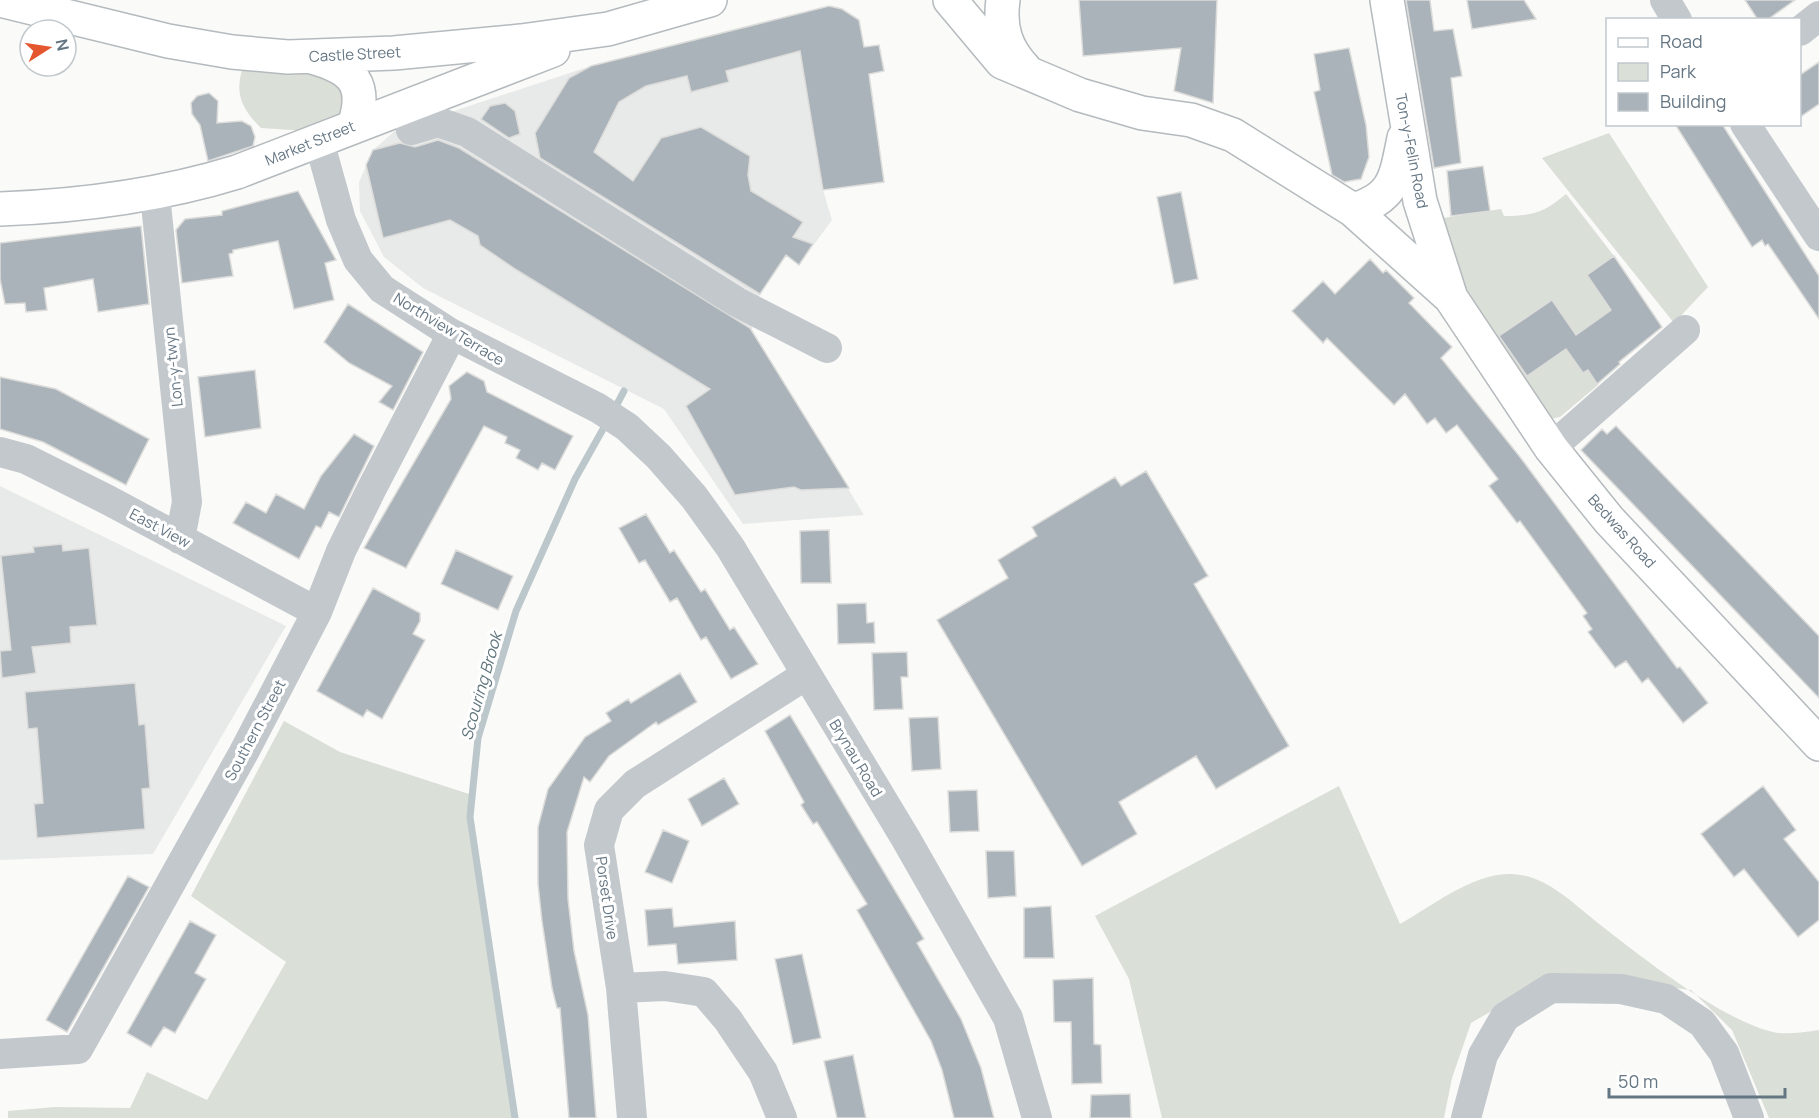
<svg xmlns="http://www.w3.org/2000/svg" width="1819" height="1118" viewBox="0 0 1819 1118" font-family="Manrope,sans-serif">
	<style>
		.built { fill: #e8e9e9 }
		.green { fill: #dadfd7 }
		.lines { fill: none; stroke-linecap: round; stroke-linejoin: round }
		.stream { stroke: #bbc7cb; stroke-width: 7 }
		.building { fill: #aab3b9; stroke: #dcdcda; stroke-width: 1.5 }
		.major-casing { stroke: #b5babe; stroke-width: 36 }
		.minor { stroke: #c3c8cc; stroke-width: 30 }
		.major { stroke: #fff; stroke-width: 33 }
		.labels { text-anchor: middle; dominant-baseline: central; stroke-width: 6; stroke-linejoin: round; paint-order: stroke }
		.street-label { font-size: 15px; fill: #657683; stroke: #fff }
		.water-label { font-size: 16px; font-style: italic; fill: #60757c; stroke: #fff }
	</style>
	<rect width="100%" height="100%" fill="#fafaf8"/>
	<!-- built -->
	<path class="built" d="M 829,6 L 800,52 L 823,190 L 832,220 L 799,265 L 786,255 L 759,296 L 752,330 L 864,515 L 743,524 L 664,409 L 423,288 L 384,257 L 360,211 L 359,182 L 373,150 L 396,130 L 591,66 Z
		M 0,486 L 286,626 L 153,854 L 0,860 Z"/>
	<!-- green -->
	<path class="green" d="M 243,67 L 313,71 L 343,82 L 343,117 L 306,131 L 261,128 C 242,109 234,94 243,67 Z
		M 1609,133 L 1708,287 L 1674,323 L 1542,158 Z
		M 1566,194 L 1614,256 L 1587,275 L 1611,310 L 1576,335 L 1552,300 L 1500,336 L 1527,376 L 1566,349 L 1583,373 L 1588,370 L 1598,385 L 1560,417 L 1550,419 L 1457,278 L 1437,219 L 1501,209 L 1504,216 C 1533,216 1545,212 1566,194 Z
		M 284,721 L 340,752 L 472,795 L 470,817 L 515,1118 L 8,1118 L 8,1111 L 55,1107 L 130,1108 L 147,1072 L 207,1100 L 286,962 L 191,896 Z
		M 1339,786 L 1400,924 C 1430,907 1475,872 1511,874 C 1544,875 1568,899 1593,919 C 1636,953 1725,1024 1778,1033 C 1790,1034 1807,1032 1819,1030 L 1819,1118 L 1769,1118 L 1732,1030 L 1691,990 L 1659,986 L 1521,994 L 1471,1023 L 1452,1078 L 1444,1118 L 1162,1118 L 1129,979 L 1095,916 Z"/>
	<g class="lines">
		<!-- stream -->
		<path class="stream" d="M 614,410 L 624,391
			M 515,1118 L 470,817 L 478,738 L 516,611 L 575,479 L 607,422"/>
	</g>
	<!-- building -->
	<path class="building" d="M 1079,0 L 1217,0 L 1213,103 L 1174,91 L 1181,48 L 1083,56 Z
		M 1406,0 L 1430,0 L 1434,31 L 1453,29 L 1462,76 L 1451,78 L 1461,163 L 1434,168 Z
		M 1467,0 L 1524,0 L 1536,19 L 1472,29 Z
		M 1745,0 L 1795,0 L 1767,20 L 1758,20 Z
		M 829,6 L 842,9 L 859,20 L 864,47 L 879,45 L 884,71 L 869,74 L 884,182 L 823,190 L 800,51 L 726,71 L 729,82 L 691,92 L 687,76 L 646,86 L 619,102 L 594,152 L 633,181 L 661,138 L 701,127 L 750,156 L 748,175 L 751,191 L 803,222 L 793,237 L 813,244 L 799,265 L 786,255 L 760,294 L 540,158 L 535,133 L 569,78 L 591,66 Z
		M 1349,48 L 1366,125 L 1369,157 L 1361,179 L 1344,182 L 1332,175 L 1314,92 L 1320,90 L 1314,54 Z
		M 1819,62 L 1819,104 L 1800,117 L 1800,75 Z
		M 209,93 L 218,101 L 217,123 L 242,121 L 251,126 L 255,137 L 253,146 L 208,161 L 200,125 L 192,114 L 191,103 L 197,96 Z
		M 505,103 L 515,111 L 520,134 L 509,138 L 481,119 L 490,106 Z
		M 1675,124 L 1722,124 L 1819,276 L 1819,319 L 1768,244 L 1765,246 L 1762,240 L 1752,247 Z
		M 438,140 L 459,148 L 750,328 L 849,488 L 801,490 L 794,487 L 735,495 L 686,406 L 710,389 L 515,269 L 480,245 L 478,236 L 450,220 L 383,238 L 366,165 L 373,150 L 400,143 L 415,147 Z
		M 1483,166 L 1490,211 L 1451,216 L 1447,171 Z
		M 298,191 L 336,260 L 325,263 L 334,300 L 294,309 L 278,241 L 233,250 L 233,253 L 229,254 L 233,276 L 182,283 L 176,230 L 185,219 L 222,215 L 222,211 Z
		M 1181,192 L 1198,279 L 1174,284 L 1157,197 Z
		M 141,226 L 149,304 L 98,312 L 93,279 L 44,288 L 47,310 L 26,312 L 25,303 L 5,304 L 0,279 L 0,243 Z
		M 1614,256 L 1662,327 L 1619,362 L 1620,364 L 1597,384 L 1588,370 L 1583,373 L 1566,349 L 1527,376 L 1499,336 L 1552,300 L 1576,335 L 1611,310 L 1587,275 Z
		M 1370,259 L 1383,273 L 1386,270 L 1414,298 L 1409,303 L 1452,347 L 1441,358 L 1520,457 L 1677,668 L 1680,667 L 1708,703 L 1683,723 L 1648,678 L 1642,683 L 1626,661 L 1615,668 L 1588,632 L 1592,629 L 1583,616 L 1587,613 L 1520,521 L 1517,523 L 1489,486 L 1498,479 L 1457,425 L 1446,433 L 1435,418 L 1427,424 L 1405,394 L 1394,405 L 1327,338 L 1323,343 L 1292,311 L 1323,281 L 1335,294 Z
		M 348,304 L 423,352 L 393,410 L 379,402 L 392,386 L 349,363 L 324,342 Z
		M 255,370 L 261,428 L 205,437 L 198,377 Z
		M 467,372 L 484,381 L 487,392 L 573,436 L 555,470 L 542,463 L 538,470 L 516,458 L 520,450 L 505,443 L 507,437 L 484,426 L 406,568 L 364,548 L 451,399 L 449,386 Z
		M 0,377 L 56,389 L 149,439 L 126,485 L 43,442 L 0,429 Z
		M 1616,426 L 1819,636 L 1819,698 L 1581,450 L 1602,429 L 1607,434 Z
		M 354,434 L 374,446 L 339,517 L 329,512 L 321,528 L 316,526 L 299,559 L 233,523 L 246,502 L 266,513 L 276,494 L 304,509 L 321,476 Z
		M 1146,471 L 1208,576 L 1194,584 L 1289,746 L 1216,789 L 1196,756 L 1119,802 L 1137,834 L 1082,866 L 937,620 L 1008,578 L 998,560 L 1037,536 L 1032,527 L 1115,477 L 1121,486 Z
		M 646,514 L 670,553 L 674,550 L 701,592 L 705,589 L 730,630 L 734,627 L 758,664 L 731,679 L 706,637 L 701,640 L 677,598 L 670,602 L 645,560 L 639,563 L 619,528 Z
		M 829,530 L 831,583 L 801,583 L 800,531 Z
		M 62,544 L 63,551 L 89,548 L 97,625 L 70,627 L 71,643 L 32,647 L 36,673 L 2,678 L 0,651 L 11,650 L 1,556 L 34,552 L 33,547 Z
		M 456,550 L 513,576 L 498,610 L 441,584 Z
		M 373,588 L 420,613 L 420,621 L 413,634 L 425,640 L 382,719 L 367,710 L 363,717 L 317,691 Z
		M 866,603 L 867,623 L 874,622 L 875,643 L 838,644 L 837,604 Z
		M 907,652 L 908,677 L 901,677 L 903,709 L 874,710 L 872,653 Z
		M 680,673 L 697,702 L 658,725 L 656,722 L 609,756 L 590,782 L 584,777 L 567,832 L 568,899 L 574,951 L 588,1015 L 596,1118 L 569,1118 L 560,1008 L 557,1008 L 552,988 L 542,921 L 538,884 L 538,827 L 548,789 L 585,737 L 611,721 L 606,713 L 628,699 L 631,703 Z
		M 135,683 L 139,725 L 145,724 L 150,788 L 142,789 L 145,829 L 37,838 L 34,804 L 43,803 L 37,728 L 28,729 L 25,692 Z
		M 790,715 L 924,939 L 917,943 L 961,1019 L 981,1068 L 994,1118 L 954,1118 L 942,1070 L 931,1041 L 857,910 L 867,904 L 817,822 L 813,824 L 801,805 L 804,802 L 765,731 Z
		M 938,717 L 941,769 L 912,771 L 909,718 Z
		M 724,778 L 739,804 L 702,826 L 688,799 Z
		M 1763,786 L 1796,830 L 1784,839 L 1819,882 L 1819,920 L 1798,937 L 1744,869 L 1734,877 L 1701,834 Z
		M 977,790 L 979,831 L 950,832 L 948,791 Z
		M 663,830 L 689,841 L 672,883 L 645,872 Z
		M 986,851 L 1014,851 L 1016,896 L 988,898 Z
		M 128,876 L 149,887 L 67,1032 L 46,1020 Z
		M 1051,906 L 1054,958 L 1024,958 L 1024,908 Z
		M 672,908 L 674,927 L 735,921 L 737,960 L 678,964 L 676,944 L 648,946 L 645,910 Z
		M 190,921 L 216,935 L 195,973 L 206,979 L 175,1033 L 164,1027 L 151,1047 L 127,1033 Z
		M 802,954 L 821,1038 L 793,1044 L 775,959 Z
		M 1093,978 L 1094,1044 L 1101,1045 L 1102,1083 L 1072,1084 L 1071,1022 L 1054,1022 L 1053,980 Z
		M 853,1055 L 866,1118 L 837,1118 L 824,1061 Z
		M 1130,1094 L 1131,1118 L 1090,1118 L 1091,1095 Z"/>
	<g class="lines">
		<defs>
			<path id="major" d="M 0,0 L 168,41 L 232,52 L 288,57 L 394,53 L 521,41 L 608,29 L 710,0
				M 950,0 L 1002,62 L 1080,95 L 1142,113 L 1191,120 L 1233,135 L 1353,210 L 1449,296
				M 1003,0 C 999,28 1006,49 1025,69
				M 1387,0 L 1420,201 L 1451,298 L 1551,448 L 1609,520 L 1819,744
				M 315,58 C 353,69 368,84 354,126
				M 0,209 C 82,206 159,196 237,172 L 553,50
				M 1353,210 C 1395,198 1396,177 1404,138"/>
		</defs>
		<!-- major casing -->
		<use href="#major" class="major-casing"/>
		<!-- minor -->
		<path class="minor" d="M 1665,0 L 1677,20
			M 1800,31 L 1819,16
			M 1745,124 L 1819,236
			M 411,130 L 438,122 L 467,132 L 737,302 L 827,348
			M 319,141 L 341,220 L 358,260 L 382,289 L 452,334 L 598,408 L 627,427 L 659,457 L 694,497 L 730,547 L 906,839 L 1008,1018 L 1037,1118
			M 155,195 L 187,502 L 180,539
			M 1551,448 L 1685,330
			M 0,452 L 26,459 L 108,500 L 317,612
			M 621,988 L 665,986 L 704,992 L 728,1020 L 763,1072 L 782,1118
			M 0,1054 L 78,1049 L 244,752 L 317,612 L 341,551 L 371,490 L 452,334
			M 632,1118 L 621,988 L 599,845 L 609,810 L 635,784 L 806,675
			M 1466,1118 L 1483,1055 L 1505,1017 L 1551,988 L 1621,989 L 1666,999 L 1702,1023 L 1724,1053 L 1749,1118"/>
		<!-- major -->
		<use href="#major" class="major"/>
	</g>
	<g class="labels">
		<!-- street labels -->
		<g class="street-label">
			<text transform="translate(355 54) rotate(-3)">Castle Street</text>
			<text transform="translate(310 143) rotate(-22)">Market Street</text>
			<text transform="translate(1412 151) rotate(79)">Ton-y-Felin Road</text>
			<text transform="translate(449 329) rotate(31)">Northview Terrace</text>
			<text transform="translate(173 367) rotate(-96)">Lon-y-twyn</text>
			<text transform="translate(160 528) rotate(28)">East View</text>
			<text transform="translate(1622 531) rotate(48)">Bedwas Road</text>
			<text transform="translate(255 730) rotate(-62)">Southern Street</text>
			<text transform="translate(856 758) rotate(59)">Brynau Road</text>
			<text transform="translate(607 898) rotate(82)">Porset Drive</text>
		</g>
		<!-- water labels -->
		<g class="water-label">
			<text transform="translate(481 686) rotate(-74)">Scouring Brook</text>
		</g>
	</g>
	<!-- legend -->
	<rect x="1606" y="18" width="195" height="108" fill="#ffffff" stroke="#c1c8cd" stroke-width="1.5"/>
	<rect x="1618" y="38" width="30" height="9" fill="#ffffff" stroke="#c1c8cd" stroke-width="1.5"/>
	<text x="1660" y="48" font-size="18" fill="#657683">Road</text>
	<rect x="1618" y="63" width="30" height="18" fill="#dadfd7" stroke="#c1c8cd" stroke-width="1.5"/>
	<text x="1660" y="78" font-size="18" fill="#657683">Park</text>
	<rect x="1618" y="93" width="30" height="18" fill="#aab3b9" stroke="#c1c8cd" stroke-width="1.5"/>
	<text x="1660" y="108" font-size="18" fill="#657683">Building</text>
	<!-- north arrow -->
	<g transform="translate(48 48) rotate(78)"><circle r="28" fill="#ffffff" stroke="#c1c8cd" stroke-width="1.5"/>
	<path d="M0-4.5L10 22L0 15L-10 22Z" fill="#e4572e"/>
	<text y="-9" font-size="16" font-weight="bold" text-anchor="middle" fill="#657683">N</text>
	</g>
	<!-- scale -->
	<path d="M1609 1088v9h176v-9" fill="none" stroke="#657683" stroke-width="3"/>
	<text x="1618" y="1088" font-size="18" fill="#657683" stroke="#ffffff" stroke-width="4.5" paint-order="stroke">50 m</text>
</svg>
